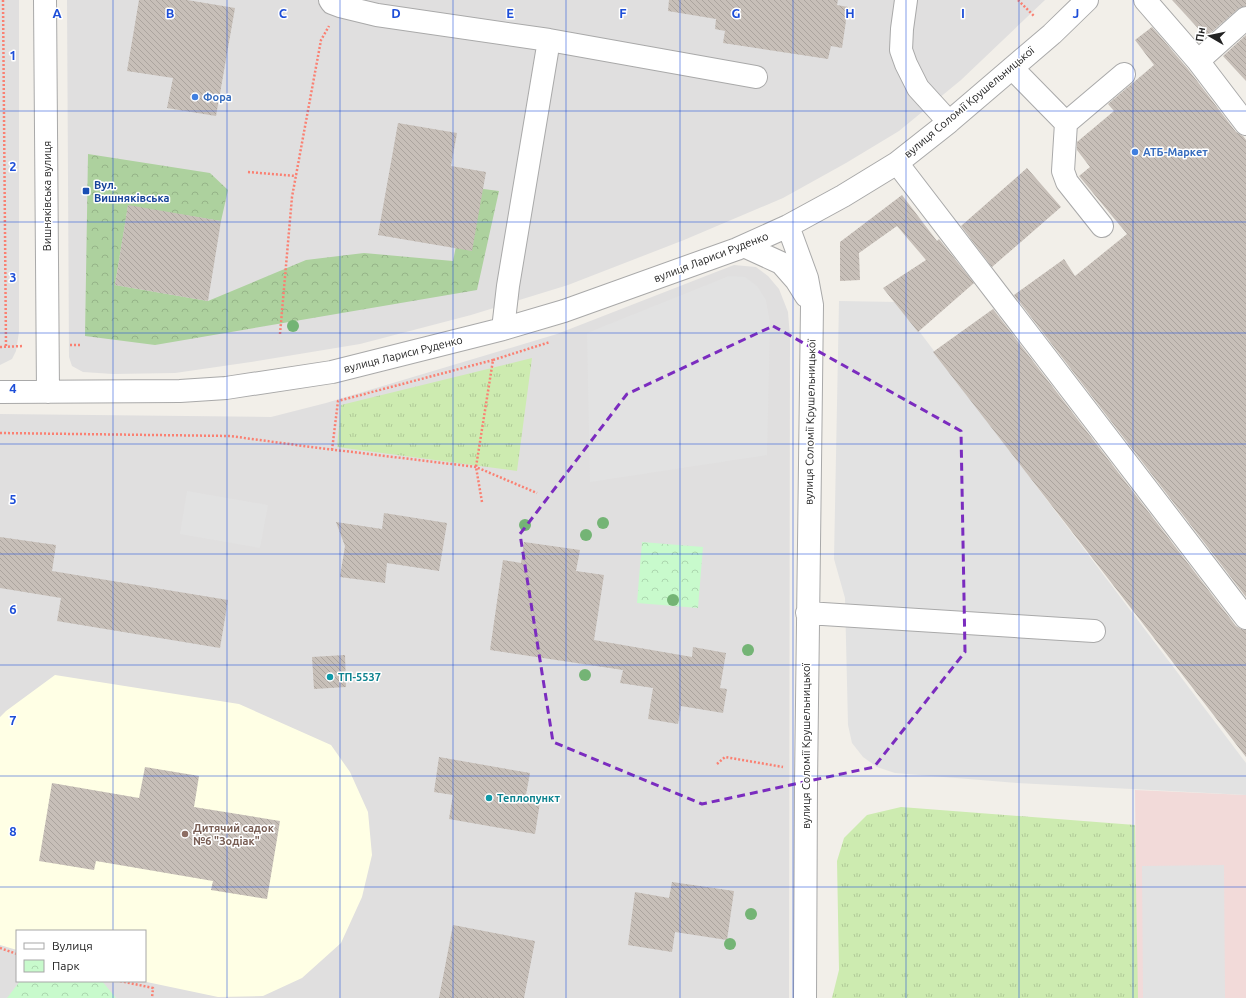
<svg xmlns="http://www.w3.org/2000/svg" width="1246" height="998" viewBox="0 0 1246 998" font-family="Ubuntu,sans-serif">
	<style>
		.residential { fill: #e0dfdf; fill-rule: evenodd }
		.commercial { fill: #f2dad9 }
		.education { fill: #ffffe5 }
		.grass { fill: url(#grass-tufts) }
		.forest { fill: url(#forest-crowns) }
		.park { fill: url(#park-crowns) }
		.parking { fill: #e2e2e2 }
		.building { fill: url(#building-back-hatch) }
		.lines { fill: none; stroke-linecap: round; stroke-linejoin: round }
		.minor-casing { stroke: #a9a9a9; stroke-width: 24 }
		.path { stroke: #fa8072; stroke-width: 2.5; stroke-dasharray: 2 2; stroke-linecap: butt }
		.minor { stroke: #fff; stroke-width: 22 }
		.tree { fill: #74b475 }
		.marked { fill: none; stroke: #7b2cbf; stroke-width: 3; stroke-dasharray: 8 5; stroke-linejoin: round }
		.grid { fill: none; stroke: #1d4ed8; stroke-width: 1; stroke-opacity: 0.55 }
		.shop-dot { fill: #3f7fe0; stroke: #fff; stroke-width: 1.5 }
		.transit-dot { fill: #1a4fb4; stroke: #fff; stroke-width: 1.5 }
		.culture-dot { fill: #0f9aa8; stroke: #fff; stroke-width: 1.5 }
		.education-dot { fill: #8d6e63; stroke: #fff; stroke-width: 1.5 }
		.labels { text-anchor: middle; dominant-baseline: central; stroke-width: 3; stroke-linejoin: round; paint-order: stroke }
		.shop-label { font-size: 11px; font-weight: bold; fill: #366cbe; stroke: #fff; text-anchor: start }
		.street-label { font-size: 11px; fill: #222; stroke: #fff }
		.transit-label { font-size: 11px; font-weight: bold; fill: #164399; stroke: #fff; text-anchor: start }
		.culture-label { font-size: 11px; font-weight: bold; fill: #0d838f; stroke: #fff; text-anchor: start }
		.education-label { font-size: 11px; font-weight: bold; fill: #785e54; stroke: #fff; text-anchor: start }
		.grid-label { font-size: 13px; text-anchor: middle; font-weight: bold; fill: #1d4ed8; stroke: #fff; stroke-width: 3; stroke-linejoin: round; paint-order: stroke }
	</style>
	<defs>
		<pattern id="grass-tufts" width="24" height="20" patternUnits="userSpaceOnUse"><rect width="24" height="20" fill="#cdebb0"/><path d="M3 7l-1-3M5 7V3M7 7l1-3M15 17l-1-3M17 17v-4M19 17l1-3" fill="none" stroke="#b0c997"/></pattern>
		<pattern id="forest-crowns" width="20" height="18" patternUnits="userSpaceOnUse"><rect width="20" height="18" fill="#add19e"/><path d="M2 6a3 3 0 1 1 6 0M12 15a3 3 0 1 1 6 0" fill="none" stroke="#95b388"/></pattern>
		<pattern id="park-crowns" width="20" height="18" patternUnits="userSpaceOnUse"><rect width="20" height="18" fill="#c8facc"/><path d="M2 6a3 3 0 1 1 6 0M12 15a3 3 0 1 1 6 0" fill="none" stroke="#acd6af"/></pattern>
		<pattern id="building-back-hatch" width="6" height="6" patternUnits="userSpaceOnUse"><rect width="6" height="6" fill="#c7bfb8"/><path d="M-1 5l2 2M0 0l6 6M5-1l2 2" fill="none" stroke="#aba49e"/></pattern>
	</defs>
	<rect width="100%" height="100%" fill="#f2efe9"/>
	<!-- residential -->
	<path class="residential" d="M 0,0 L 19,0 L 19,332 L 16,351 L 12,359 L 0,365 Z
		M 67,0 L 1045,0 L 961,80 L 899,131 L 846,163 L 783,198 L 684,240 L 568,285 L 471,315 L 360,344 L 257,361 L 175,373 L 113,374 L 83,372 L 72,366 L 69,357 Z
		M 734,265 L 756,267 L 768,276 L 779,289 L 788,312 L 790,337 L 789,998 L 0,998 L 0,414 L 271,417 L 326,403 L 557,334 ZM 17,931 L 145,931 L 145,981 L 17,981 Z"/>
	<!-- commercial -->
	<path class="commercial" d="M 1135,790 L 1246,795 L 1246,998 L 1137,998 Z"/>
	<!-- education -->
	<path class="education" d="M 55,675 L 239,704 L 331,745 L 350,772 L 368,812 L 372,855 L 362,897 L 341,943 L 302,978 L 263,996 L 218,997 L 142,981 L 145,981 L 145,931 L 17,931 L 17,950 L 0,945 L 0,717 L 6,711 Z"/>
	<!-- grass -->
	<path class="grass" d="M 532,358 L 517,471 L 337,447 L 341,405 Z
		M 901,807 L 1135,825 L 1138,998 L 832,998 L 839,970 L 837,861 L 844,838 L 867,815 Z"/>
	<!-- forest -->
	<path class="forest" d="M 88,154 L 210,173 L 228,190 L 221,221 L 128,206 L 115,285 L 208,301 L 306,260 L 364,253 L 453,261 L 468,187 L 499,191 L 477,290 L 155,345 L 85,336 Z"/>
	<!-- park -->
	<path class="park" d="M 642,542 L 703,547 L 698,608 L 637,603 Z
		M 20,981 L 102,981 L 116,998 L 7,998 Z"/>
	<!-- parking -->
	<path class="parking" d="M 729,276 L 745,277 L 757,286 L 766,300 L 770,322 L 767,455 L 590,482 L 587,333 Z
		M 839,301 L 897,302 L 1246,763 L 1246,795 L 1017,783 L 895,773 L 877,767 L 863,757 L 852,743 L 848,725 L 845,598 L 834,559 Z
		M 187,491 L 268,505 L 260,548 L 180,534 Z
		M 1224,865 L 1225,998 L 1143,998 L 1142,866 Z"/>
	<!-- building -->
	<path class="building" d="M 139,0 L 187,0 L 235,8 L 216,116 L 167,108 L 173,78 L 127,71 Z
		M 669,0 L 838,0 L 837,5 L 848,7 L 842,48 L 831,46 L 828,59 L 723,43 L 725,31 L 715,29 L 716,19 L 668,11 Z
		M 1172,0 L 1246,0 L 1246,6 L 1238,9 L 1206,37 Z
		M 1152,27 L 1188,69 L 1236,132 L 1243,136 L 1246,140 L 1246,597 L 1014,295 L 1064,259 L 1075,276 L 1127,234 L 1079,176 L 1090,167 L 1077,150 L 1077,142 L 1114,111 L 1108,104 L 1154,65 L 1135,40 Z
		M 1246,35 L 1246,81 L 1223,56 Z
		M 398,123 L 457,133 L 451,166 L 486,172 L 472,251 L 378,235 Z
		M 1027,168 L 1061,207 L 992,267 L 961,226 Z
		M 902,195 L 937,241 L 939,239 L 974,283 L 918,332 L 883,288 L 926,260 L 897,226 L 859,253 L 860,280 L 840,281 L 840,242 Z
		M 128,205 L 221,221 L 208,301 L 115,285 Z
		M 993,309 L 1236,626 L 1241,629 L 1246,630 L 1246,757 L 933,352 Z
		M 384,513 L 447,523 L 439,571 L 387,563 L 385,583 L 340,577 L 345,546 L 336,522 L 382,529 Z
		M 0,537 L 56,545 L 52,571 L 228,600 L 220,648 L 57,621 L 61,598 L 0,588 Z
		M 524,542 L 580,550 L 576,571 L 604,575 L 594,640 L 692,657 L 693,647 L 726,653 L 720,688 L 727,689 L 723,713 L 681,706 L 678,724 L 648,719 L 653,688 L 620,683 L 623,670 L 490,650 L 503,560 L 521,563 Z
		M 345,655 L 346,687 L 314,689 L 312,657 Z
		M 439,757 L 530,773 L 525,800 L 540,802 L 535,834 L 449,819 L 453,795 L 434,792 Z
		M 145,767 L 199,776 L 194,807 L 280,821 L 267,899 L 211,890 L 213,881 L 96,861 L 94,870 L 39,861 L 52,783 L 139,798 Z
		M 672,882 L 734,891 L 727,940 L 675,932 L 672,952 L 628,945 L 635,892 L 669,898 Z
		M 453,925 L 535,941 L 524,998 L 439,998 Z"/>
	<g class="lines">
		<defs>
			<path id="minor" d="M 45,0 L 48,392
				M 330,0 L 332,3 L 340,6 L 377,15 L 549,40 L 756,77
				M 906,0 L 902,29 L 901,50 L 906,64 L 918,88 L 949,122
				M 1145,0 L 1198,61 L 1246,124
				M 1198,61 L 1246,18
				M 1012,68 L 1066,123 L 1063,171 L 1067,182 L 1102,226
				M 1066,123 L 1124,74
				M 897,163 L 1246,618
				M 788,226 L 807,278 L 812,305 L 806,783 L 805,998
				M 744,246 L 781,263 L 796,280 L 806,296
				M 503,329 L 508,286 L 549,40
				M 0,392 L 180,391 L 226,388 L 332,372 L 503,329 L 564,311 L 737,249 L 788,226 L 843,196 L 897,163 L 949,122 L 1052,34 L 1087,0
				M 807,613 L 1094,631"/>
		</defs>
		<!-- minor casing -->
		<use href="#minor" class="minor-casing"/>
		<!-- path -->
		<path class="path" d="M 3,0 L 6,347
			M 1018,0 L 1034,16
			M 248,172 L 296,176
			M 280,334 L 292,197 L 321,40 L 329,26
			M 70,345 L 81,345
			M 0,347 L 23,346
			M 0,433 L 230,436 L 311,447 L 476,467 L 537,493
			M 332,450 L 338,401 L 493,360
			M 482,502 L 476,467 L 493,360 L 550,342
			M 717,764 L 725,757 L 783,767
			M 0,948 L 17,954
			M 120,981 L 153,988 L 152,998"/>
		<!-- minor -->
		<use href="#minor" class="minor"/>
	</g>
	<!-- trees -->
	<g class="tree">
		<circle cx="293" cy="326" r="6"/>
		<circle cx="603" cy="523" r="6"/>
		<circle cx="525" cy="525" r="6"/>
		<circle cx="586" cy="535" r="6"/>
		<circle cx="673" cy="600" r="6"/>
		<circle cx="748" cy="650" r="6"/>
		<circle cx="585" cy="675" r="6"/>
		<circle cx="751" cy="914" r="6"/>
		<circle cx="730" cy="944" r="6"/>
	</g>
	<!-- marked area -->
	<path class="marked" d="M 773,326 L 961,431 L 965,652 L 874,767 L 702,804 L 553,742 L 520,534 L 627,394 Z"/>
	<!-- grid -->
	<path class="grid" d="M 113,0 L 113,931M 227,0 L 227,998M 340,0 L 340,998M 453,0 L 453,998M 566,0 L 566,998M 680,0 L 680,998M 793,0 L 793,998M 906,0 L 906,998M 1019,0 L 1019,998M 1133,0 L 1133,998M 0,111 L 1246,111M 0,222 L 1246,222M 0,333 L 1246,333M 0,444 L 1246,444M 0,554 L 1246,554M 0,665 L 1246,665M 0,776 L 1246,776M 0,887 L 1246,887M 113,981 L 113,998"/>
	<!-- markers -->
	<g class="shop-dot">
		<circle cx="195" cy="97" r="4"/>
		<circle cx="1135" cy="152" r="4"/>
	</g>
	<rect class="transit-dot" x="82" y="187" width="8" height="8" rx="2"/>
	<g class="culture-dot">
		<circle cx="330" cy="677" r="4"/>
		<circle cx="489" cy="798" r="4"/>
	</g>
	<circle class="education-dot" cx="185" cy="834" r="4"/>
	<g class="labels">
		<!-- shop labels -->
		<g class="shop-label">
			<text x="203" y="97">Фора</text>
			<text x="1143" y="152">АТБ-Маркет</text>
		</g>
		<!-- street labels -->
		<g class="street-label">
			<text transform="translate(969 102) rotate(-40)">вулиця Соломії Крушельницької</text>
			<text transform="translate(47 196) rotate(-90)">Вишняківська вулиця</text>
			<text transform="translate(711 257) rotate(-21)">вулиця Лариси Руденко</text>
			<text transform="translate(403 354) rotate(-14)">вулиця Лариси Руденко</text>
			<text transform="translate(810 422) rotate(-89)">вулиця Соломії Крушельницької</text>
			<text transform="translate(806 746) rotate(-90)">вулиця Соломії Крушельницької</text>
		</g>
		<!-- transit labels -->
		<g class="transit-label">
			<text x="94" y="185">Вул.<tspan x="94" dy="13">Вишняківська</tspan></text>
		</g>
		<!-- culture labels -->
		<g class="culture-label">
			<text x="338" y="677">ТП-5537</text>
			<text x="497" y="798">Теплопункт</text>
		</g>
		<!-- education labels -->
		<g class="education-label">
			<text x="193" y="828">Дитячий садок<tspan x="193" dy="13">№6 "Зодіак"</tspan></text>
		</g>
	</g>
	<g class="grid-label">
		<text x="57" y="18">A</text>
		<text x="170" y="18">B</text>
		<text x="283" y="18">C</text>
		<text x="396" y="18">D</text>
		<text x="510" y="18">E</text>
		<text x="623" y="18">F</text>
		<text x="736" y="18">G</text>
		<text x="850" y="18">H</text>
		<text x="963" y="18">I</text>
		<text x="1076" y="18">J</text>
		<text x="13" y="60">1</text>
		<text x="13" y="171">2</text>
		<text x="13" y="282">3</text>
		<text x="13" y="393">4</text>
		<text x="13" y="504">5</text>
		<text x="13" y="614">6</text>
		<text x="13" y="725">7</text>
		<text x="13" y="836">8</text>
	</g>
	<!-- legend -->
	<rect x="16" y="930" width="130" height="52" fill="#ffffff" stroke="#a7a7a7"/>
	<rect x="24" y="943" width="20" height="6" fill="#ffffff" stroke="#a7a7a7"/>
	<text x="52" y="950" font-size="12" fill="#222222">Вулиця</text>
	<rect x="24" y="960" width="20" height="12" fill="url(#park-crowns)" stroke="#a7a7a7"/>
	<text x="52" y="970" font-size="12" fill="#222222">Парк</text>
	<!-- north arrow -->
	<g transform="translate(1210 36) rotate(279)" stroke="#ffffff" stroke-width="3" paint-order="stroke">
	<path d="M0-3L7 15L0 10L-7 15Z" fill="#222222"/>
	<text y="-6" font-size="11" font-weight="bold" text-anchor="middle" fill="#222222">Пн</text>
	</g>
</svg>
